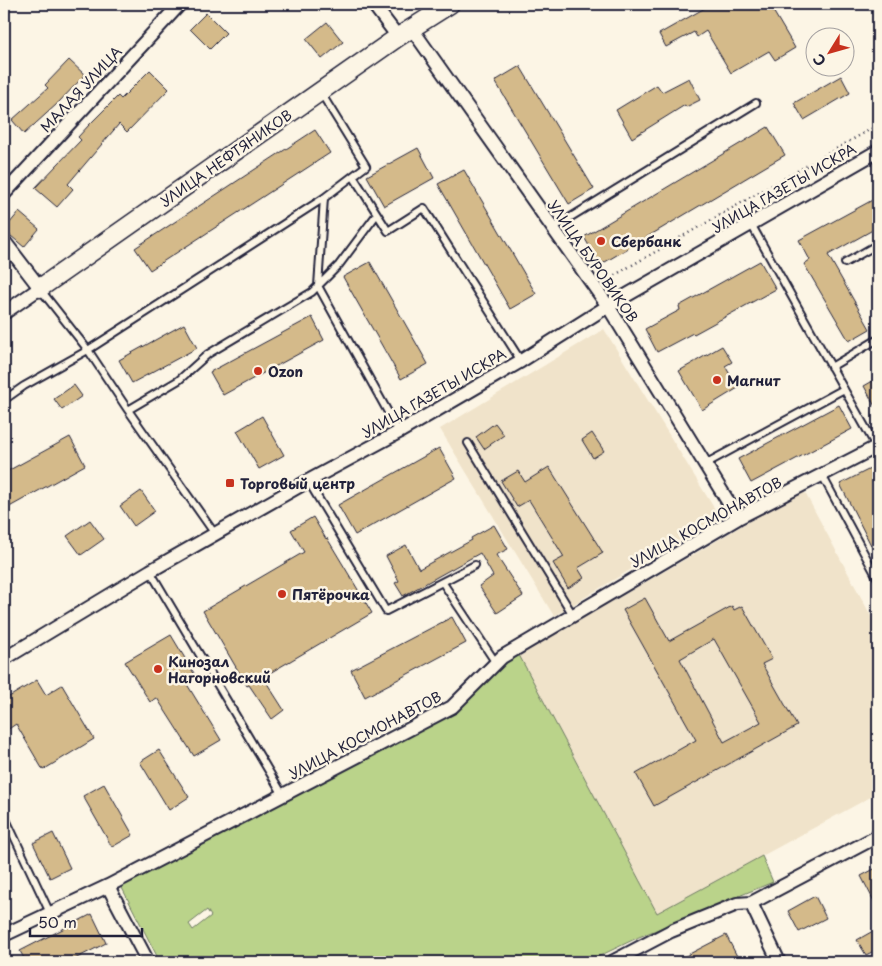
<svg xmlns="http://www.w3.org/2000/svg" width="882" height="966" viewBox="0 0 882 966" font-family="'Playpen Sans',sans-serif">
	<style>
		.built { fill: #f0e3ca }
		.green { fill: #bad38a; stroke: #6e7a62; fill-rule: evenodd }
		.building { fill: #d4ba8a; stroke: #22223b; fill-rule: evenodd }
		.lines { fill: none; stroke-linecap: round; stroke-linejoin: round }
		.lane-casing { stroke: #22223b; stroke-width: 10 }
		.street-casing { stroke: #22223b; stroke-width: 16 }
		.secondary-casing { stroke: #22223b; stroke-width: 21 }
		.path { stroke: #22223b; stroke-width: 2.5; stroke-dasharray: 1 4; stroke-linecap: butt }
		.lane { stroke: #fcf5e5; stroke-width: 6 }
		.street { stroke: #fcf5e5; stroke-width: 12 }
		.secondary { stroke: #fcf5e5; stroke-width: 18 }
		.poi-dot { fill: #c8321e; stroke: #fcf5e5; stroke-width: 2 }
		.labels { text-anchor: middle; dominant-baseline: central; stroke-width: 5; stroke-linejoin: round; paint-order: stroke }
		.street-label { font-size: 14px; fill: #22223b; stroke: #fcf5e5 }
		.poi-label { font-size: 14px; font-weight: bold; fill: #22223b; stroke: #fcf5e5; text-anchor: start }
	</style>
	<rect width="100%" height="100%" fill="#fcf5e5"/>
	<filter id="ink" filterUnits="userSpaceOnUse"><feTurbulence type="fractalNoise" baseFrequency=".02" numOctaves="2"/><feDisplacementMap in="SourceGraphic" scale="10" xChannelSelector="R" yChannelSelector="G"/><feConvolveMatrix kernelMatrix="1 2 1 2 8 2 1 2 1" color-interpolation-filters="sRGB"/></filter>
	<g filter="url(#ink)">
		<!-- built -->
		<path class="built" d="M 604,329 L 719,516 L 554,616 L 440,429 Z
			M 803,489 L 878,629 L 878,793 L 657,913 L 519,655 L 698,552 Z"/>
		<!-- green -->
		<path class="green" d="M 519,655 L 657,913 L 762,856 L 773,882 L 639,937 L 587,962 L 160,962 L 121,886 L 455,708 L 498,667 ZM 207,910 L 211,916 L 193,930 L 189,924 Z"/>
		<!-- building -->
		<path class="building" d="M 712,4 L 769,4 L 795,48 L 775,60 L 769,51 L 731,73 L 706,31 L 697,37 L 694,32 L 666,47 L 659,34 Z
			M 206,13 L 226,33 L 210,49 L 190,29 Z
			M 327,22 L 343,42 L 322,59 L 306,39 Z
			M 69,60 L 85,75 L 57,104 L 24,134 L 12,120 L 48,88 L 45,85 Z
			M 520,66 L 594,189 L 569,204 L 495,81 Z
			M 150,70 L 169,89 L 127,132 L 119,124 L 68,184 L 73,189 L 57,207 L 35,188 L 81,140 L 78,137 L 89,125 L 118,96 L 121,99 Z
			M 841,76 L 850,93 L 804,120 L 794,103 Z
			M 689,78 L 700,100 L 686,107 L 685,105 L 632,138 L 616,110 L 657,85 L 662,92 Z
			M 768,127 L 785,155 L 600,265 L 584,237 Z
			M 315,130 L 330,153 L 150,270 L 135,248 Z
			M 418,148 L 434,178 L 384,206 L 367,176 Z
			M 464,170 L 536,294 L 510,309 L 438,184 Z
			M 878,197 L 878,227 L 828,255 L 870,329 L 849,341 L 804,264 L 810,260 L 799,240 Z
			M 19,212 L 39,229 L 24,247 L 4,230 Z
			M 760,261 L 776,289 L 694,334 L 693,333 L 657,352 L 645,329 L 680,310 L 679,306 Z
			M 370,262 L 428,364 L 401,379 L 343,277 Z
			M 312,317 L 324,340 L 223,395 L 210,372 Z
			M 184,324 L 197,348 L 132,383 L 119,360 Z
			M 722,346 L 732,362 L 725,366 L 738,388 L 702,410 L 679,371 Z
			M 878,378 L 878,412 L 864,386 Z
			M 74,385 L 82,396 L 62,410 L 54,399 Z
			M 839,405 L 852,429 L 751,483 L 738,459 Z
			M 262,416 L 284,455 L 259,469 L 237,431 Z
			M 495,423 L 504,435 L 484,449 L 476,437 Z
			M 592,433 L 604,451 L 593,458 L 582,440 Z
			M 70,437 L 85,465 L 4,510 L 4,473 Z
			M 439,448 L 456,478 L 355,535 L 338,505 Z
			M 549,467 L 603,553 L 578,568 L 584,578 L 568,588 L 553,563 L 564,557 L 529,500 L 517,507 L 501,481 L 518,471 L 525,482 Z
			M 872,468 L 878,479 L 878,559 L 840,484 Z
			M 141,491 L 155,511 L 134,526 L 120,506 Z
			M 313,517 L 326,539 L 327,538 L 372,613 L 263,677 L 284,710 L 272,719 L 249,685 L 247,686 L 203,611 L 304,552 L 291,530 Z
			M 90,520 L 104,539 L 81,555 L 67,536 Z
			M 494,525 L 508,549 L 496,555 L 523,596 L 497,613 L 479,586 L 493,576 L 480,553 L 403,596 L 395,583 L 399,581 L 386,556 L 406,545 L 419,569 L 472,540 L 471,538 Z
			M 645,598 L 669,641 L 732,606 L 734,610 L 742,606 L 772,659 L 762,664 L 797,726 L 654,806 L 636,774 L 696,740 L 623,610 ZM 714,639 L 761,722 L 724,742 L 680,659 Z
			M 452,617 L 466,643 L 365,697 L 351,670 Z
			M 171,635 L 195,675 L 185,681 L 221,740 L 194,756 L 157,698 L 150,702 L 125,662 Z
			M 37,680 L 46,695 L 62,685 L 94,739 L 43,770 L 16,724 L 4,732 L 4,700 Z
			M 159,750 L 189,797 L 169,810 L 140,762 Z
			M 104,784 L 133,835 L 112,847 L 83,796 Z
			M 53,833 L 70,868 L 50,878 L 33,843 Z
			M 878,867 L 878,909 L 861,876 Z
			M 815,896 L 826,918 L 799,932 L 788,911 Z
			M 92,914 L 106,943 L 69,962 L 26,962 L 20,951 Z
			M 873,931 L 878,940 L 878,949 L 866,955 L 857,940 Z
			M 726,935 L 740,962 L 674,962 Z"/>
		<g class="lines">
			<defs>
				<path id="lane" d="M 353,176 L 388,231 L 424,208 L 521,361
					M 324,198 L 318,286 L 399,432
					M 751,224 L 877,448
					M 553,228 L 756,103
					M 845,263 L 878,244
					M 40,289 L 88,350 L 128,410 L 215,534
					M 831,367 L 878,339
					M 4,400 L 24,386 L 88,350 L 324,198 L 366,166 L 321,93
					M 128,410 L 179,380 L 208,354 L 312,292 L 339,265 L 377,214
					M 468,443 L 573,615
					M 705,464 L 844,389
					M 822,475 L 878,579
					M 308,481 L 386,611 L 475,565
					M 150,571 L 283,795
					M 443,583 L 496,663
					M 4,815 L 50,913"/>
				<path id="street" d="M 373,4 L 398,37
					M 412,29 L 608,306 L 738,518
					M 4,194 L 180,4
					M 4,241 L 40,288 L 4,313
					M 4,659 L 150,571 L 308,481 L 399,432 L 521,361 L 608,306 L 878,151
					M 108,886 L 148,962
					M 751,903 L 779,962
					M 4,935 L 108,886 L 452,707 L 502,657 L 738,518 L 878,446
					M 612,962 L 671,931 L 737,904 L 751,903 L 878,836"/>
				<path id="secondary" d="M 40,288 L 398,37 L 450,4"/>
			</defs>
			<!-- lane casing -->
			<use href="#lane" class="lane-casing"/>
			<!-- street casing -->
			<use href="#street" class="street-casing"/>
			<!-- secondary casing -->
			<use href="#secondary" class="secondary-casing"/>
			<!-- path -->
			<path class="path" d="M 876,4 L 873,25 L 878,35
				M 606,280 L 878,125"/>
			<!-- lane -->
			<use href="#lane" class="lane"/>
			<!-- street -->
			<use href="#street" class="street"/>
			<!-- secondary -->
			<use href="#secondary" class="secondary"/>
		</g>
	</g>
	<!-- markers -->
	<g class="poi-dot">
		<circle cx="601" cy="241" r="5"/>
		<circle cx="258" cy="371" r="5"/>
		<circle cx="717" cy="380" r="5"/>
		<rect x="225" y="478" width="10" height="10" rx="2.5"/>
		<circle cx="282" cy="594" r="5"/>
		<circle cx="158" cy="669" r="5"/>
	</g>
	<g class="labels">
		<!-- street labels -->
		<g class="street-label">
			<text transform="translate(81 89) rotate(-47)">МАЛАЯ УЛИЦА</text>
			<text transform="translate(226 158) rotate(-35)">УЛИЦА НЕФТЯНИКОВ</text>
			<text transform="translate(784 188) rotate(-30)">УЛИЦА ГАЗЕТЫ ИСКРА</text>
			<text transform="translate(593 261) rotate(55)">УЛИЦА БУРОВИКОВ</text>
			<text transform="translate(434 393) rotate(-30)">УЛИЦА ГАЗЕТЫ ИСКРА</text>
			<text transform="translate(706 522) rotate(-29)">УЛИЦА КОСМОНАВТОВ</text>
			<text transform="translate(365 735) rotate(-28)">УЛИЦА КОСМОНАВТОВ</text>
		</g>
		<!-- poi labels -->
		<g class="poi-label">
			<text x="611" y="241">Сбербанк</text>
			<text x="268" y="371">Ozon</text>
			<text x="727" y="380">Магнит</text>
			<text x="240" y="483">Торговый центр</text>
			<text x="292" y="594">Пятёрочка</text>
			<text x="168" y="661">Кинозал<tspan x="168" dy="16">Нагорновский</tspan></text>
		</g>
	</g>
	<!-- margin -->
	<rect width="882" height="966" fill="none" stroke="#fcf5e5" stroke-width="20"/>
	<rect x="10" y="10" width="862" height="946" fill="none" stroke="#22223b" stroke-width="2" filter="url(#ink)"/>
	<!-- north arrow -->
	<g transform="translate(830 52) rotate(233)"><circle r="24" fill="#fcf5e5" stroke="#a5a1a1"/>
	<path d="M0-4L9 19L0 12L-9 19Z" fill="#c8321e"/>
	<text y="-8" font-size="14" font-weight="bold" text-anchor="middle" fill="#22223b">С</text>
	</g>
	<!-- scale -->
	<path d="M30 928v8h112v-8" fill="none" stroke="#22223b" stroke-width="2.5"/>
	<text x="38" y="928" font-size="15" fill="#22223b" stroke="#fcf5e5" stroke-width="4" paint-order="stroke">50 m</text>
</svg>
